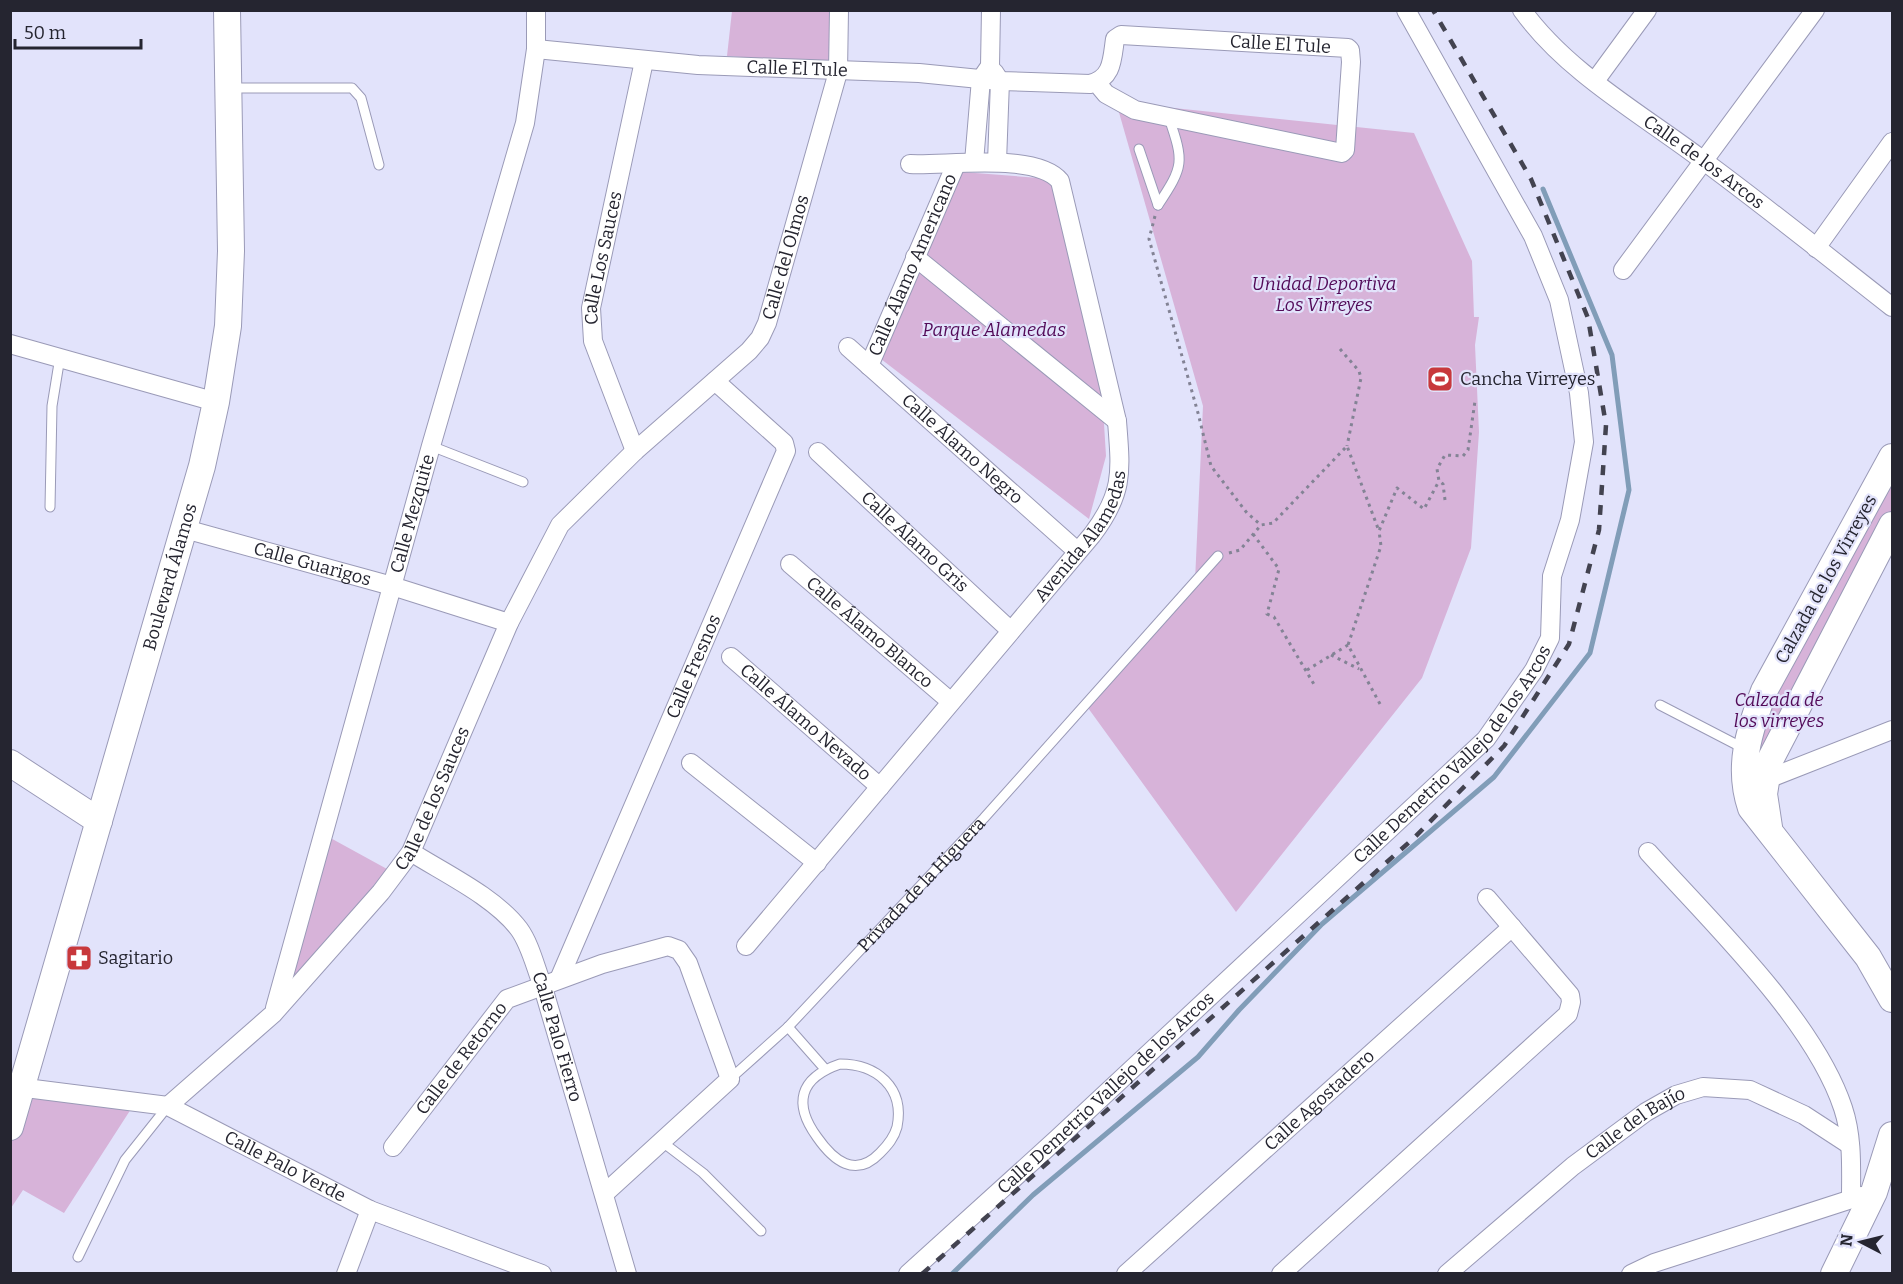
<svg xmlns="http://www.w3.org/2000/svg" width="1903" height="1284" viewBox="0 0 1903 1284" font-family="Bitter,serif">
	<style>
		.green { fill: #d7b3d9 }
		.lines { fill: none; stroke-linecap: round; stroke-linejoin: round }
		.stream { stroke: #819db8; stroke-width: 5 }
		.lane-casing { stroke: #9a9ab7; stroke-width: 11 }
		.street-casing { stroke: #9a9ab7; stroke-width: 20 }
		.secondary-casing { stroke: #9a9ab7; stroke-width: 28 }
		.path { stroke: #838395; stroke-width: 3; stroke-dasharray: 3 4.5; stroke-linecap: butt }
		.lane { stroke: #fff; stroke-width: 9 }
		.street { stroke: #fff; stroke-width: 18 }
		.secondary { stroke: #fff; stroke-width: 26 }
		.rail { stroke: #434350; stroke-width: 4.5; stroke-dasharray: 10 10; stroke-linecap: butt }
		.labels { text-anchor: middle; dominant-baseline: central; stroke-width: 4.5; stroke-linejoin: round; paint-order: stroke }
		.street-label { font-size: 18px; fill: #252530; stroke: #e2e3fb }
		.park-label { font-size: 18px; font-style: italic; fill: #520a58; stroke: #e2e3fb }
		.poi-label { font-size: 18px; fill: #252530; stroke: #e2e3fb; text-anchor: start }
	</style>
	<rect width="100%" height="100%" fill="#e2e3fb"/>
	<!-- green -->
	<path class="green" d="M 732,11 L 831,11 L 831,63 L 727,56 Z
		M 1116,102 L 1414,133 L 1472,261 L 1474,317 L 1479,317 L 1475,345 L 1479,432 L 1471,548 L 1422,678 L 1236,912 L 1083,701 L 1195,581 L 1203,406 Z
		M 962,172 L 1052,179 L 1102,392 L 1106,456 L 1089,519 L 881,359 Z
		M 1892,462 L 1892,532 L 1772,765 L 1749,766 L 1751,734 Z
		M 325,835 L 387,869 L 280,1003 Z
		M 21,1078 L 140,1095 L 64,1213 L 23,1190 L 11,1208 L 11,1145 Z"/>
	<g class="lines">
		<!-- stream -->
		<path class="stream" d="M 952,1274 L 1033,1195 L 1198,1057 L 1239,1010 L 1322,924 L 1494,777 L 1590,653 L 1629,490 L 1612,355 L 1543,189"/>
		<defs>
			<g id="lane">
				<path d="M 231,88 L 352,88 L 361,98 L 379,165"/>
				<path d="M 1139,149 L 1158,205"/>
				<path d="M 1158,205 C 1184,166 1184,162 1169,118"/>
				<path d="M 431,446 L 523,482"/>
				<path d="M 50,507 L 52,406 L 60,357"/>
				<path d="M 1660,705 L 1745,749"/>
				<path d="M 788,1027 L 825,1069"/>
				<path d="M 840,1064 C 876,1064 905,1087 897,1127 C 894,1138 888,1145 880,1153 C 855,1179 833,1160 817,1137 C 793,1104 799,1078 840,1064 Z"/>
				<path id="s1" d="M 730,1079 L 788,1027 L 984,818 L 1218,556"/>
				<path d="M 661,1141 L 703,1173 L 761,1231"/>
				<path d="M 78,1257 L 125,1160 L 168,1106"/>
			</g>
			<g id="street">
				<path id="s2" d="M 1522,10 C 1566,71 1638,112 1697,156 C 1764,205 1828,257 1892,307"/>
				<path id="s3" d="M 536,49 L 698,65 L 919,73 L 1000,81 L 1090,84 C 1113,78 1112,59 1115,39 L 1121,35 L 1348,48 L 1350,50 L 1351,62 L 1345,150 L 1342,153 L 1135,110 L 1106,94 L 1096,82"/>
				<path d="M 994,72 L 1000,81 L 997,162"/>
				<path d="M 1595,81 L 1647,10"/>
				<path d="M 974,162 L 981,79 L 990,66 L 991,10"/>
				<path d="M 1816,248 L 1892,142"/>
				<path d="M 915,257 L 1117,421"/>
				<path d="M 1623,270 L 1815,10"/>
				<path d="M 10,344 L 216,402"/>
				<path id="s4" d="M 848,347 L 1077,551"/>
				<path id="s5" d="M 869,366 L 956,164"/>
				<path id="s6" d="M 635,451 L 593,341 L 591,308 L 644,61"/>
				<path id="s7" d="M 818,452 L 1011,631"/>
				<path id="s8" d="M 185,529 L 392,586 L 509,623"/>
				<path id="s9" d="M 790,564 L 950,701"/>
				<path id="s10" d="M 731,657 L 880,787"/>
				<path d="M 691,763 L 817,863"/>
				<path d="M 1765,780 L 1892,730"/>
				<path id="s11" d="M 411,852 C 444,873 495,897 519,929 C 530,944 535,966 542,984 L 627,1274"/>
				<path d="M 1648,852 C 1710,921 1814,1020 1843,1108 C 1853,1138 1851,1169 1851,1199"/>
				<path id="s12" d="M 746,946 L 1092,535 C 1124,493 1121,472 1117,421 L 1060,181 C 1036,152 946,166 910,164"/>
				<path id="s13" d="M 560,977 L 786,451 L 784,443 L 715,381"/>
				<path id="s14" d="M 275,1008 L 431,446 L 525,123 L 536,49 L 536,10"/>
				<path id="s15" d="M 10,1086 L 168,1106 L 370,1210 L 542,1274"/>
				<path id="s16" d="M 168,1106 L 273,1014 L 381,892 L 411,852 L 509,623 L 560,525 L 635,451 L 749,351 L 760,338 L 767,323 L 838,72 L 839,10"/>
				<path id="s17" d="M 393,1147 L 507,999 L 602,964 L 668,946 L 679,950 L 688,963 L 730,1079 L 604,1194"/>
				<path d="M 346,1274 L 370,1210"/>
				<path id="s18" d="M 908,1274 L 1057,1139 L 1486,739 L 1534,670 L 1550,638 L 1552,576 L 1570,520 L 1584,442 L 1579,393 L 1559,300 L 1533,236 L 1406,10"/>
				<path id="s19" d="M 1126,1274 L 1512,927"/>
				<path d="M 1281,1274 L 1568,1014 L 1571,1002 L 1570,995 L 1487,898"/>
				<path id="s20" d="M 1447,1274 L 1573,1166 L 1646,1112 L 1676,1095 L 1703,1087 L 1750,1090 L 1804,1115 L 1850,1145"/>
				<path d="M 1631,1274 L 1654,1263 L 1861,1196"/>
			</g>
			<g id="secondary">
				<path d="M 1892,457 L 1764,691 C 1749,731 1737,767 1751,808 L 1868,957 L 1892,999"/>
				<path d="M 10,763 L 99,821"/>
				<path d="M 1769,827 L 1764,794 L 1769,762 L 1892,525"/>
				<path id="s21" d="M 10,1127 L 202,466 L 216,402 L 228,326 L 231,251 L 227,10"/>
				<path d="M 1834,1274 L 1874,1192 L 1892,1135"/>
			</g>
		</defs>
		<!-- lane casing -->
		<use href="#lane" class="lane-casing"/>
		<!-- street casing -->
		<use href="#street" class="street-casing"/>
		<!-- secondary casing -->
		<use href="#secondary" class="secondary-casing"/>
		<!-- path -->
		<path class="path" d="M 1155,216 L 1149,239 L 1198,413 L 1211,466 L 1247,513 L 1261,525 L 1273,523 L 1347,446 L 1379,531
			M 1340,349 L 1359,371 L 1361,378 L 1347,446
			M 1445,500 L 1443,484 L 1439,481 L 1437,469 L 1445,455 L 1463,456 L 1468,450 L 1475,401
			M 1253,534 L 1279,569 L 1267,614 L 1274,617 L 1315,686
			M 1229,553 L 1240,550 L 1261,525
			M 1331,655 L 1359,669
			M 1307,670 L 1348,645
			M 1380,704 L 1348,645 L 1381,546 L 1379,531 L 1397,488 L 1424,509 L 1439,481"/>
		<!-- lane -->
		<use href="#lane" class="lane"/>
		<!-- street -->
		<use href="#street" class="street"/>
		<!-- secondary -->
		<use href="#secondary" class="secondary"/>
		<!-- rail -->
		<path class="rail" d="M 922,1274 L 1414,838 L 1504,746 L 1569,644 L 1599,530 L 1606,425 L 1588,318 L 1531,179 L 1433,10"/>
	</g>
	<!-- icons -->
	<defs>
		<symbol id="stadium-square" viewBox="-11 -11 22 22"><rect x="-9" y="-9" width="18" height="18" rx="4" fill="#c8383c" stroke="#e2e3fb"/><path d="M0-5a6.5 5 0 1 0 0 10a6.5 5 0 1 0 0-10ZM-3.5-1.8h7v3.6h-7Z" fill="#fff"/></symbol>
		<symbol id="pharmacy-square" viewBox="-11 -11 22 22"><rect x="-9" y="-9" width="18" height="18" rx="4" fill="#c8383c" stroke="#e2e3fb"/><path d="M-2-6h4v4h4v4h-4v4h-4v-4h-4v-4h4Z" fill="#fff"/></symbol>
	</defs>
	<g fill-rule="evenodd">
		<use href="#stadium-square" x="1425" y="364" width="30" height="30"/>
		<use href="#pharmacy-square" x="64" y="943" width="30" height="30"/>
	</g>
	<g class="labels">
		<!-- street labels -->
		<g class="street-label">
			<text stroke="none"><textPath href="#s3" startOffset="778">Calle El Tule</textPath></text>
			<text stroke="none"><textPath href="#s3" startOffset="262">Calle El Tule</textPath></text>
			<text stroke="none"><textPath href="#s2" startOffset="238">Calle de los Arcos</textPath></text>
			<text stroke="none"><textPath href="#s16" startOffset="1071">Calle del Olmos</textPath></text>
			<text stroke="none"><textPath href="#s6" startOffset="202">Calle Los Sauces</textPath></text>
			<text stroke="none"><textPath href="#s5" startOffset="110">Calle Álamo Americano</textPath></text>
			<text stroke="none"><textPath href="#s4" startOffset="153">Calle Álamo Negro</textPath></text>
			<text stroke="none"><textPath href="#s14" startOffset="513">Calle Mezquite</textPath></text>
			<text stroke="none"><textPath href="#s12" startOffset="531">Avenida Alamedas</textPath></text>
			<text stroke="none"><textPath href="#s7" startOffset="132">Calle Álamo Gris</textPath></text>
			<text stroke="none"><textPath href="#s8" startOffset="132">Calle Guarigos</textPath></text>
			<text stroke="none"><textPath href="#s21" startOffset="573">Boulevard Álamos</textPath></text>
			<text transform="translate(1826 579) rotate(-61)">Calzada de los Virreyes</text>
			<text stroke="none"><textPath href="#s9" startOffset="105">Calle Álamo Blanco</textPath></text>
			<text stroke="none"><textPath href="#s13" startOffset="338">Calle Fresnos</textPath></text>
			<text stroke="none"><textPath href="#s10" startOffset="99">Calle Álamo Nevado</textPath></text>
			<text stroke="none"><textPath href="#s18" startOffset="754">Calle Demetrio Vallejo de los Arcos</textPath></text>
			<text stroke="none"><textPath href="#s16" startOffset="410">Calle de los Sauces</textPath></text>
			<text stroke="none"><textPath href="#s1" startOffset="273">Privada de la Higuera</textPath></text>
			<text stroke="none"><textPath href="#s11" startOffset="248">Calle Palo Fierro</textPath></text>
			<text stroke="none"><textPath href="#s17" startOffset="112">Calle de Retorno</textPath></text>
			<text stroke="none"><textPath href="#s18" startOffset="268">Calle Demetrio Vallejo de los Arcos</textPath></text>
			<text stroke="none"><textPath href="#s19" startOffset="260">Calle Agostadero</textPath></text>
			<text stroke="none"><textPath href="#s20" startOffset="242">Calle del Bajío</textPath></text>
			<text stroke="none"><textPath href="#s15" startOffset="291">Calle Palo Verde</textPath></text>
		</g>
		<!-- park labels -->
		<g class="park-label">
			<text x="1324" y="284">Unidad Deportiva<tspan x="1324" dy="21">Los Virreyes</tspan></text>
			<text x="994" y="330">Parque Alamedas</text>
			<text x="1779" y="700">Calzada de<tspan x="1779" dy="21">los virreyes</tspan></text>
		</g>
		<!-- poi labels -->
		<g class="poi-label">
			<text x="1460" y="379">Cancha Virreyes</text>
			<text x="98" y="958">Sagitario</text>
		</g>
	</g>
	<!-- border -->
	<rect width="1903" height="1284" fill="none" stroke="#252530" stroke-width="24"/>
	<!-- north arrow -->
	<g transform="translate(1861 1242) rotate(277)" stroke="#e2e3fb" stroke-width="4.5" paint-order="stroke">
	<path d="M0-4.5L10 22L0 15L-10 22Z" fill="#252530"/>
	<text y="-9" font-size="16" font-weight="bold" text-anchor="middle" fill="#252530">N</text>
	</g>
	<!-- scale -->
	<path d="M15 39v9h126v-9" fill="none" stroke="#252530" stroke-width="3"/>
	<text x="24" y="39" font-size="18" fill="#252530" stroke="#e2e3fb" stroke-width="4.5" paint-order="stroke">50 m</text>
</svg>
